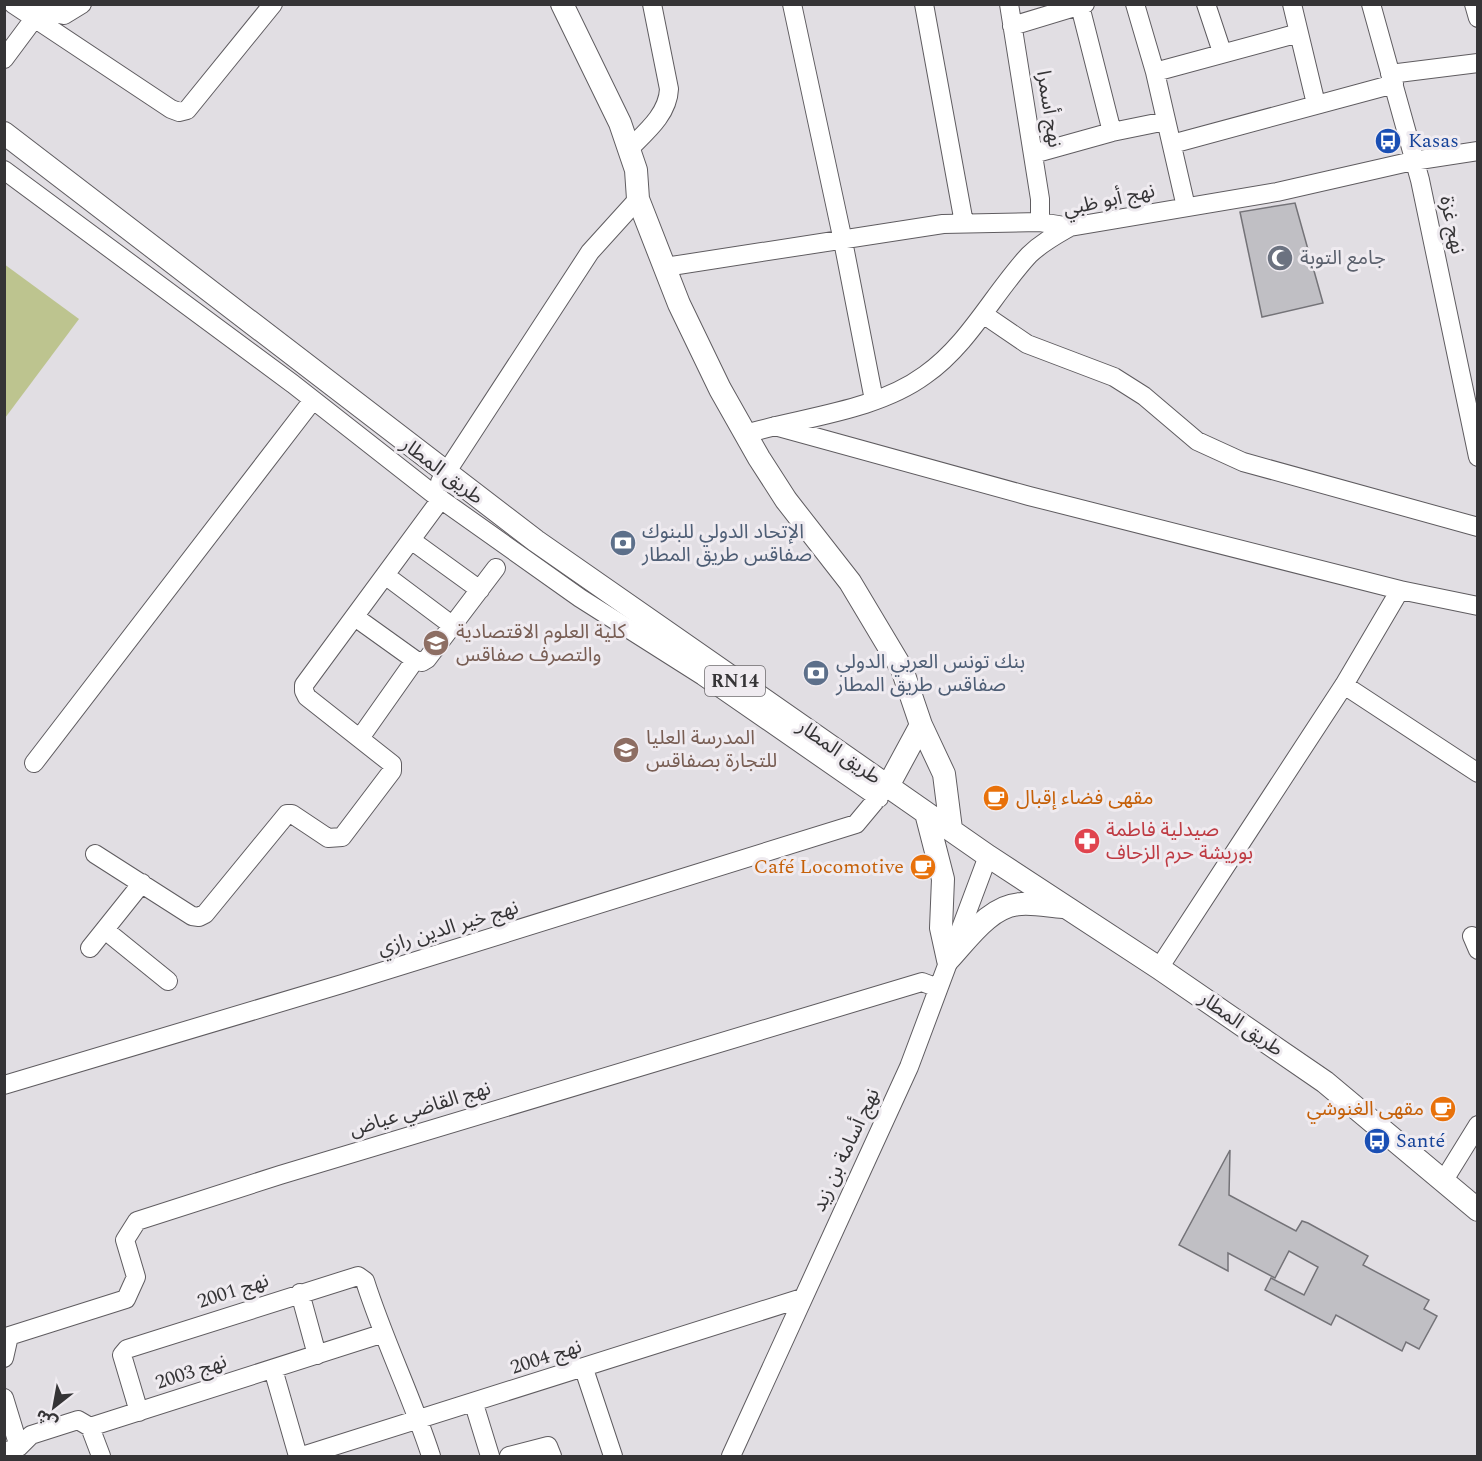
<svg xmlns="http://www.w3.org/2000/svg" width="1482" height="1461" viewBox="0 0 1482 1461" font-family="Spectral,'Noto Sans Arabic',serif">
	<style>
		.green { fill: #bdc48f }
		.building { fill: #c0bfc4; stroke: #747378; stroke-width: 1.5 }
		.lines { fill: none; stroke-linecap: round; stroke-linejoin: round }
		.minor-casing { stroke: #5f5c60; stroke-width: 20 }
		.major-casing { stroke: #5f5c60; stroke-width: 24 }
		.minor { stroke: #fff; stroke-width: 18 }
		.major { stroke: #fff; stroke-width: 22 }
		.labels { text-anchor: middle; dominant-baseline: central; stroke-width: 6; stroke-linejoin: round; paint-order: stroke }
		.shield { fill: #efebf0; stroke: #6d6b6e; stroke-width: 1.5 }
		.shield-label { font-size: 18px; font-weight: bold; fill: #353436 }
		.street-label { font-size: 20px; fill: #353436; stroke: #efebf0 }
		.transit-label { font-size: 20px; fill: #164399; stroke: #efebf0; text-anchor: start }
		.worship-label { font-size: 20px; fill: #5b616d; stroke: #efebf0; text-anchor: start }
		.service-label { font-size: 20px; fill: #4e5e75; stroke: #efebf0; text-anchor: start }
		.education-label { font-size: 20px; fill: #785e54; stroke: #efebf0; text-anchor: start }
		.food-label { font-size: 20px; fill: #c56008; stroke: #efebf0; text-anchor: end }
		.health-label { font-size: 20px; fill: #be3a42; stroke: #efebf0; text-anchor: start }
	</style>
	<rect width="100%" height="100%" fill="#e1dee3"/>
	<!-- green -->
	<path class="green" d="M 4,264 L 79,319 L 5,418 L 4,418 Z"/>
	<!-- building -->
	<path class="building" d="M 1295,203 L 1323,303 L 1262,317 L 1240,212 Z
		M 1230,1150 L 1229,1195 L 1296,1231 L 1302,1221 L 1308,1223 L 1368,1256 L 1363,1265 L 1429,1300 L 1424,1309 L 1437,1316 L 1419,1349 L 1406,1342 L 1402,1351 L 1336,1315 L 1331,1325 L 1265,1290 L 1271,1278 L 1304,1295 L 1318,1267 L 1289,1251 L 1275,1278 L 1228,1253 L 1228,1271 L 1179,1245 Z"/>
	<g class="lines">
		<defs>
			<path id="minor" d="M 13,4 L 171,109 L 179,112 L 187,110 L 273,4
				M 39,4 L 49,12 L 64,15 L 82,4
				M 792,4 L 843,241 L 874,400
				M 924,4 L 964,223
				M 1009,4 L 1040,199 L 1040,222
				M 1135,4 L 1155,72 L 1186,207
				M 1206,4 L 1222,52
				M 1292,4 L 1316,104
				M 1371,4 L 1420,180 L 1478,457
				M 1474,4 L 1478,18
				M 1080,6 L 1112,132
				M 1012,26 L 1085,4
				M 4,59 L 42,8
				M 1155,72 L 1299,33
				M 1390,74 L 1478,63
				M 1172,144 L 1394,84
				M 630,148 C 646,132 668,114 669,89 L 652,4
				M 1033,154 L 1112,132 L 1166,121
				M 4,170 L 293,384 L 432,493 L 580,598 L 703,676 L 879,798
				M 665,267 L 943,224 L 1040,222 L 1070,227
				M 983,314 L 1027,344 L 1114,377 L 1144,396 L 1197,441 L 1243,462 L 1478,527
				M 775,426 L 1029,496 L 1400,590 L 1478,606
				M 745,434 C 803,417 876,411 925,375 C 969,344 993,294 1029,255 C 1041,243 1056,235 1070,227 L 1277,192 L 1413,161 L 1478,151
				M 440,482 L 590,252 L 638,199
				M 411,540 L 480,590
				M 385,575 L 453,626
				M 355,617 L 415,660 L 422,662 L 427,659 L 496,568
				M 1344,685 L 1478,773
				M 360,738 L 415,660
				M 34,763 L 313,400
				M 95,854 L 192,916 L 199,917 L 205,914 L 287,814 L 292,814 L 328,838 L 342,837 L 392,771 L 392,764 L 307,697 L 304,691 L 304,685 L 441,499
				M 105,930 L 168,981
				M 1472,936 L 1478,950
				M 90,948 L 142,883
				M 1159,968 L 1344,685 L 1400,590
				M 4,1085 L 342,984 L 856,824 L 886,788
				M 1444,1180 L 1478,1125
				M 300,1293 L 317,1355
				M 4,1358 L 9,1336 L 126,1299 L 136,1277 L 125,1240 L 137,1221 L 280,1175 L 922,982 L 938,988
				M 273,1369 L 298,1456
				M 584,1369 L 613,1456
				M 4,1398 L 19,1447 L 4,1452
				M 474,1404 L 490,1456
				M 139,1412 L 122,1355 L 127,1349 L 358,1276 L 365,1281 C 384,1341 412,1397 431,1456
				M 90,1427 L 101,1456
				M 19,1447 L 31,1435 L 78,1420 L 90,1427 L 381,1334
				M 302,1456 L 802,1298
				M 509,1456 L 548,1446 L 552,1456
				M 731,1456 L 909,1067 L 988,856"/>
			<path id="major" d="M 562,4 L 620,123 L 636,170 L 638,199 L 679,304 L 720,389 L 759,458 L 786,500 L 850,582 L 902,669 L 921,725 L 944,774 L 951,829
				M 4,133 L 536,541 L 988,856 L 1159,968 L 1325,1082 L 1478,1210
				M 888,786 L 921,725
				M 926,813 L 943,879 L 941,928 L 948,960
				M 948,960 C 967,940 990,905 1021,904 C 1035,903 1049,906 1063,907"/>
		</defs>
		<!-- minor casing -->
		<use href="#minor" class="minor-casing"/>
		<!-- major casing -->
		<use href="#major" class="major-casing"/>
		<!-- minor -->
		<use href="#minor" class="minor"/>
		<!-- major -->
		<use href="#major" class="major"/>
	</g>
	<!-- icons -->
	<defs>
		<symbol id="bus-disc" viewBox="-11 -11 22 22"><circle r="9.5" fill="#1a4fb4" stroke="#efebf0"/><path d="M-5-6H5V4H4V6H2V4H-2V6H-4V4H-5ZM-3.5-4V0h7V-4ZM-3.5 1.2v1.5H-2V1.2ZM2 1.2v1.5H3.5V1.2Z" fill="#fff"/></symbol>
		<symbol id="mosque-disc" viewBox="-11 -11 22 22"><circle r="9.5" fill="#6b7280" stroke="#efebf0"/><path d="M3.5-4.9A6 6 0 1 0 3.5 4.9A5 5 0 1 1 3.5-4.9Z" fill="#fff"/></symbol>
		<symbol id="bank-disc" viewBox="-11 -11 22 22"><circle r="9.5" fill="#5c6f8a" stroke="#efebf0"/><path d="M-6-4H6V4H-6ZM0-2.3a2.3 2.3 0 1 0 0 4.6a2.3 2.3 0 1 0 0-4.6Z" fill="#fff"/></symbol>
		<symbol id="university-disc" viewBox="-11 -11 22 22"><circle r="9.5" fill="#8d6e63" stroke="#efebf0"/><path d="M0-5L7-2L0 1L-7-2ZM-4 1L0 2.5L4 1V4Q0 6-4 4Z" fill="#fff"/></symbol>
		<symbol id="cafe-disc" viewBox="-11 -11 22 22"><circle r="9.5" fill="#e8710a" stroke="#efebf0"/><path d="M-5.5-4.5H6V0H3Q3 3.5 0 3.5H-2.5Q-5.5 3.5-5.5 0ZM3-3.2v2h1.7v-2ZM-6 4.5H4V6H-6Z" fill="#fff"/></symbol>
		<symbol id="pharmacy-disc" viewBox="-11 -11 22 22"><circle r="9.5" fill="#e0444e" stroke="#efebf0"/><path d="M-2-6h4v4h4v4h-4v4h-4v-4h-4v-4h4Z" fill="#fff"/></symbol>
	</defs>
	<g fill-rule="evenodd">
		<use href="#bus-disc" x="1373" y="126" width="30" height="30"/>
		<use href="#mosque-disc" x="1265" y="243" width="30" height="30"/>
		<use href="#bank-disc" x="608" y="528" width="30" height="30"/>
		<use href="#university-disc" x="421" y="628" width="30" height="30"/>
		<use href="#bank-disc" x="801" y="658" width="30" height="30"/>
		<use href="#university-disc" x="611" y="735" width="30" height="30"/>
		<use href="#cafe-disc" x="981" y="783" width="30" height="30"/>
		<use href="#pharmacy-disc" x="1072" y="826" width="30" height="30"/>
		<use href="#cafe-disc" x="908" y="852" width="30" height="30"/>
		<use href="#cafe-disc" x="1428" y="1094" width="30" height="30"/>
		<use href="#bus-disc" x="1362" y="1126" width="30" height="30"/>
	</g>
	<g class="labels">
		<!-- shield labels -->
		<rect class="shield" x="705" y="666" width="60" height="30" rx="4.5"/>
		<g class="shield-label">
			<text x="735" y="681">RN14</text>
		</g>
		<!-- street labels -->
		<g class="street-label">
			<text transform="translate(1049 109) rotate(81)">نهج أسمرا</text>
			<text transform="translate(1109 200) rotate(-12)">نهج أبو ظبي</text>
			<text transform="translate(1452 225) rotate(78)">نهج غزة</text>
			<text transform="translate(442 471) rotate(37)">طريق المطار</text>
			<text transform="translate(839 752) rotate(35)">طريق المطار</text>
			<text transform="translate(448 928) rotate(-17)">نهج خير الدين رازي</text>
			<text transform="translate(1241 1024) rotate(35)">طريق المطار</text>
			<text transform="translate(420 1109) rotate(-17)">نهج القاضي عياض</text>
			<text transform="translate(846 1150) rotate(-65)">نهج أسامة بن زيد</text>
			<text transform="translate(233 1291) rotate(-18)">نهج 2001</text>
			<text transform="translate(546 1357) rotate(-18)">نهج 2004</text>
			<text transform="translate(191 1372) rotate(-18)">نهج 2003</text>
		</g>
		<!-- transit labels -->
		<g class="transit-label">
			<text x="1408" y="141">Kasas</text>
			<text x="1396" y="1141">Santé</text>
		</g>
		<!-- worship labels -->
		<g class="worship-label">
			<text x="1300" y="258">جامع التوبة</text>
		</g>
		<!-- service labels -->
		<g class="service-label">
			<text x="642" y="532">الإتحاد الدولي للبنوك<tspan x="642" dy="23">صفاقس طريق المطار</tspan></text>
			<text x="836" y="662">بنك تونس العربي الدولي<tspan x="836" dy="23">صفاقس طريق المطار</tspan></text>
		</g>
		<!-- education labels -->
		<g class="education-label">
			<text x="456" y="632">كلية العلوم الاقتصادية<tspan x="456" dy="23">والتصرف صفاقس</tspan></text>
			<text x="646" y="738">المدرسة العليا<tspan x="646" dy="23">للتجارة بصفاقس</tspan></text>
		</g>
		<!-- food labels -->
		<g class="food-label">
			<text x="1016" y="798" text-anchor="start">مقهى فضاء إقبال</text>
			<text x="904" y="867">Café Locomotive</text>
			<text x="1424" y="1109">مقهى الغنوشي</text>
		</g>
		<!-- health labels -->
		<g class="health-label">
			<text x="1106" y="830">صيدلية فاطمة<tspan x="1106" dy="23">بوريشة حرم الزحاف</tspan></text>
		</g>
	</g>
	<!-- border -->
	<rect width="1482" height="1461" fill="none" stroke="#353436" stroke-width="12"/>
	<!-- north arrow -->
	<g transform="translate(54 1407) rotate(211)" stroke="#efebf0" stroke-width="4.5" paint-order="stroke">
	<path d="M0-4.5L10 22L0 15L-10 22Z" fill="#353436"/>
	<text y="-9" font-size="16" font-weight="bold" text-anchor="middle" fill="#353436">ش</text>
	</g>
</svg>
